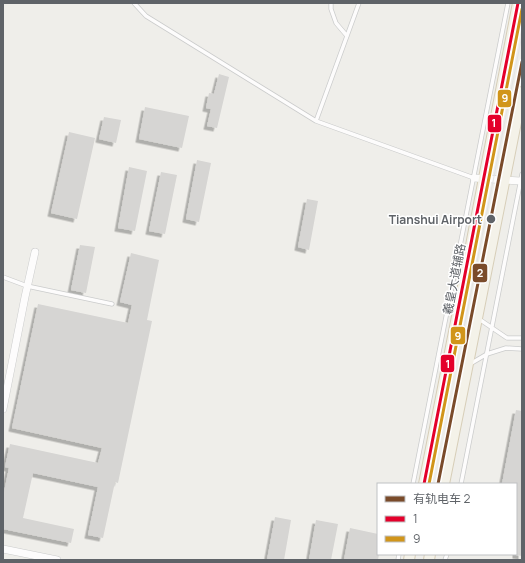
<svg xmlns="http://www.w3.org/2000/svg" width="525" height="563" viewBox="0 0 525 563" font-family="Manrope,'Noto Sans SC',sans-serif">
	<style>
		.building { fill: #d6d5d3; filter: url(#shadow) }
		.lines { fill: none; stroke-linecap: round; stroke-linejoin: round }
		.service-casing { stroke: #cbcccc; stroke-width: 5 }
		.minor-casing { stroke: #cbcccc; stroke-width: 8 }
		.primary-casing { stroke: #d7ceb8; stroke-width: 12 }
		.service { stroke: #fdfcfc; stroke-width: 3.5 }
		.minor { stroke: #fdfcfc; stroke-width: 7 }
		.primary { stroke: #f4f2e9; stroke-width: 10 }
		.tram { stroke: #e4e4e4; stroke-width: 1 }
		.bus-1-casing { stroke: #fff; stroke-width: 6 }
		.bus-2-casing { stroke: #fff; stroke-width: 6 }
		.bus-1 { stroke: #e4002b; stroke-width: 3 }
		.bus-2 { stroke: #d1951a; stroke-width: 3 }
		.tram-1-casing { stroke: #fff; stroke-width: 6 }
		.tram-1 { stroke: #7a4b2a; stroke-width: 3 }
		.stop-dot { fill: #5f6368; stroke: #fff; stroke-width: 1.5 }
		.labels { text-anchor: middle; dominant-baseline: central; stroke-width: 3; stroke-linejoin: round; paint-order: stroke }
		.stop-label { font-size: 12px; font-weight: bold; fill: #5f6368; stroke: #fff; text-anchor: end }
		.street-label { font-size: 12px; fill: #5f6368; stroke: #fff }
		.line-badge { stroke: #fff; stroke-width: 1.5 }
		.badge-label { font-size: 11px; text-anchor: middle; font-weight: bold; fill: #fff }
	</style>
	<defs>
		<filter id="shadow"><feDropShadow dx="-3.5" dy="3.5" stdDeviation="0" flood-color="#0004"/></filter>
	</defs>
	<rect width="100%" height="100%" fill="#efeeea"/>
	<!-- building -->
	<path class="building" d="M 219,74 L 229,77 L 217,128 L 207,126 L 211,109 L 206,108 L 209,93 L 214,94 Z
		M 145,107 L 189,116 L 182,148 L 139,139 Z
		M 104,117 L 121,120 L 116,143 L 99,139 Z
		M 69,132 L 95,138 L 77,219 L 51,213 Z
		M 197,160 L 211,163 L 199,222 L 186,219 Z
		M 129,167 L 147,171 L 135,231 L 118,228 Z
		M 161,172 L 177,175 L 165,234 L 149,231 Z
		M 307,199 L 318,201 L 309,250 L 298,247 Z
		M 80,245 L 95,247 L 86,293 L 71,290 Z
		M 131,253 L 159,260 L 147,320 L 152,321 L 118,483 L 115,482 L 103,538 L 88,535 L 98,487 L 33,473 L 23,518 L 74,529 L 71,543 L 3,529 L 3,497 L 9,468 L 5,467 L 10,444 L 98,463 L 102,448 L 12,428 L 38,304 L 128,323 L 132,305 L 120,302 Z
		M 516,410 L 522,411 L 522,556 L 516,555 L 516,484 L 502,484 Z
		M 275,517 L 291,520 L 284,560 L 267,560 Z
		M 316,520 L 338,524 L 331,560 L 309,560 Z
		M 350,528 L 378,534 L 378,554 L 379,554 L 378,560 L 344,560 Z"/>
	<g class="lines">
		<defs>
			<path id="service" d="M 134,3 L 146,16 L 316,121 L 474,178
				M 331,3 L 331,9 L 336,23 L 347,36
				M 316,121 L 359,3
				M 3,277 L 27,286 L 112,304
				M 479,319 L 507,338 L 522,338
				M 470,364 L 487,354 L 506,348 L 522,349
				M 413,484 L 508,3
				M 461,484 L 522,174
				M 398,560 L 399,554
				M 445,560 L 447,554"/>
			<path id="minor" d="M 474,178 L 520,181
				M 3,409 L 25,297 L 35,252
				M 3,549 L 57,560"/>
			<path id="primary" d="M 424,484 C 456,324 487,163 518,3
				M 444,484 L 522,92
				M 409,560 L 410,554
				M 429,560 L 430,554"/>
		</defs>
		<!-- service casing -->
		<use href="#service" class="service-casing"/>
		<!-- minor casing -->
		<use href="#minor" class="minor-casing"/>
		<!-- primary casing -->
		<use href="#primary" class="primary-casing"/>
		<!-- service -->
		<use href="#service" class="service"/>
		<!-- minor -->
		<use href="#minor" class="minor"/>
		<!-- primary -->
		<use href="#primary" class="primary"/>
		<!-- tram -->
		<path class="tram" d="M 462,338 L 522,35"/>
		<defs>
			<path id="bus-1" d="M 424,484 L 518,3"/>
			<path id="bus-2" d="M 429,484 L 522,9"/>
		</defs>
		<!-- bus-1 casing -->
		<use href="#bus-1" class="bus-1-casing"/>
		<!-- bus-2 casing -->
		<use href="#bus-2" class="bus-2-casing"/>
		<!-- bus-1 -->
		<use href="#bus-1" class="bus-1"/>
		<!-- bus-2 -->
		<use href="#bus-2" class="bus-2"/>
		<defs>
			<path id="tram-1" d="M 438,484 L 522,62"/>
		</defs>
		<!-- tram-1 casing -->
		<use href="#tram-1" class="tram-1-casing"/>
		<!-- tram-1 -->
		<use href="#tram-1" class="tram-1"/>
	</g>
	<!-- markers -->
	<circle class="stop-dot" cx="491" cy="219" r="5"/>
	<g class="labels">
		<!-- stop labels -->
		<g class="stop-label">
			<text x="482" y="219">Tianshui Airport</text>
		</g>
		<!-- street labels -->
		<g class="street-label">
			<text transform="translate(454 279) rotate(-79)">羲皇大道辅路</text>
		</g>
	</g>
	<g class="line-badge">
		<rect x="497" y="89" width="15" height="19" rx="4" fill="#d1951a"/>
		<rect x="487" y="114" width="15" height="19" rx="4" fill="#e4002b"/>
		<rect x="472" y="263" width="16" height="20" rx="4" fill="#7a4b2a"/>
		<rect x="450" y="326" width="16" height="19" rx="4" fill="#d1951a"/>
		<rect x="440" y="354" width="15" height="19" rx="4" fill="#e4002b"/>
	</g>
	<g class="badge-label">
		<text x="505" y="102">9</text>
		<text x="494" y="127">1</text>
		<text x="480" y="277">2</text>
		<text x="458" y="340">9</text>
		<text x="448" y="368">1</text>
	</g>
	<!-- border -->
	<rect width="525" height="563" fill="none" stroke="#5f6368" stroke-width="8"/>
	<!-- legend -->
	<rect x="377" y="483" width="140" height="72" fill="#ffffff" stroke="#bfc1c3"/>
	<rect x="385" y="496" width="20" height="6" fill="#7a4b2a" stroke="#bfc1c3"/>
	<text x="413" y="503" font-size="12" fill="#5f6368">有轨电车 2</text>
	<rect x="385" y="516" width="20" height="6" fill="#e4002b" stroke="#bfc1c3"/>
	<text x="413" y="523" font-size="12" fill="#5f6368">1</text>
	<rect x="385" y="536" width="20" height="6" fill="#d1951a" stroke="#bfc1c3"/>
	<text x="413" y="543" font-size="12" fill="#5f6368">9</text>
</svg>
